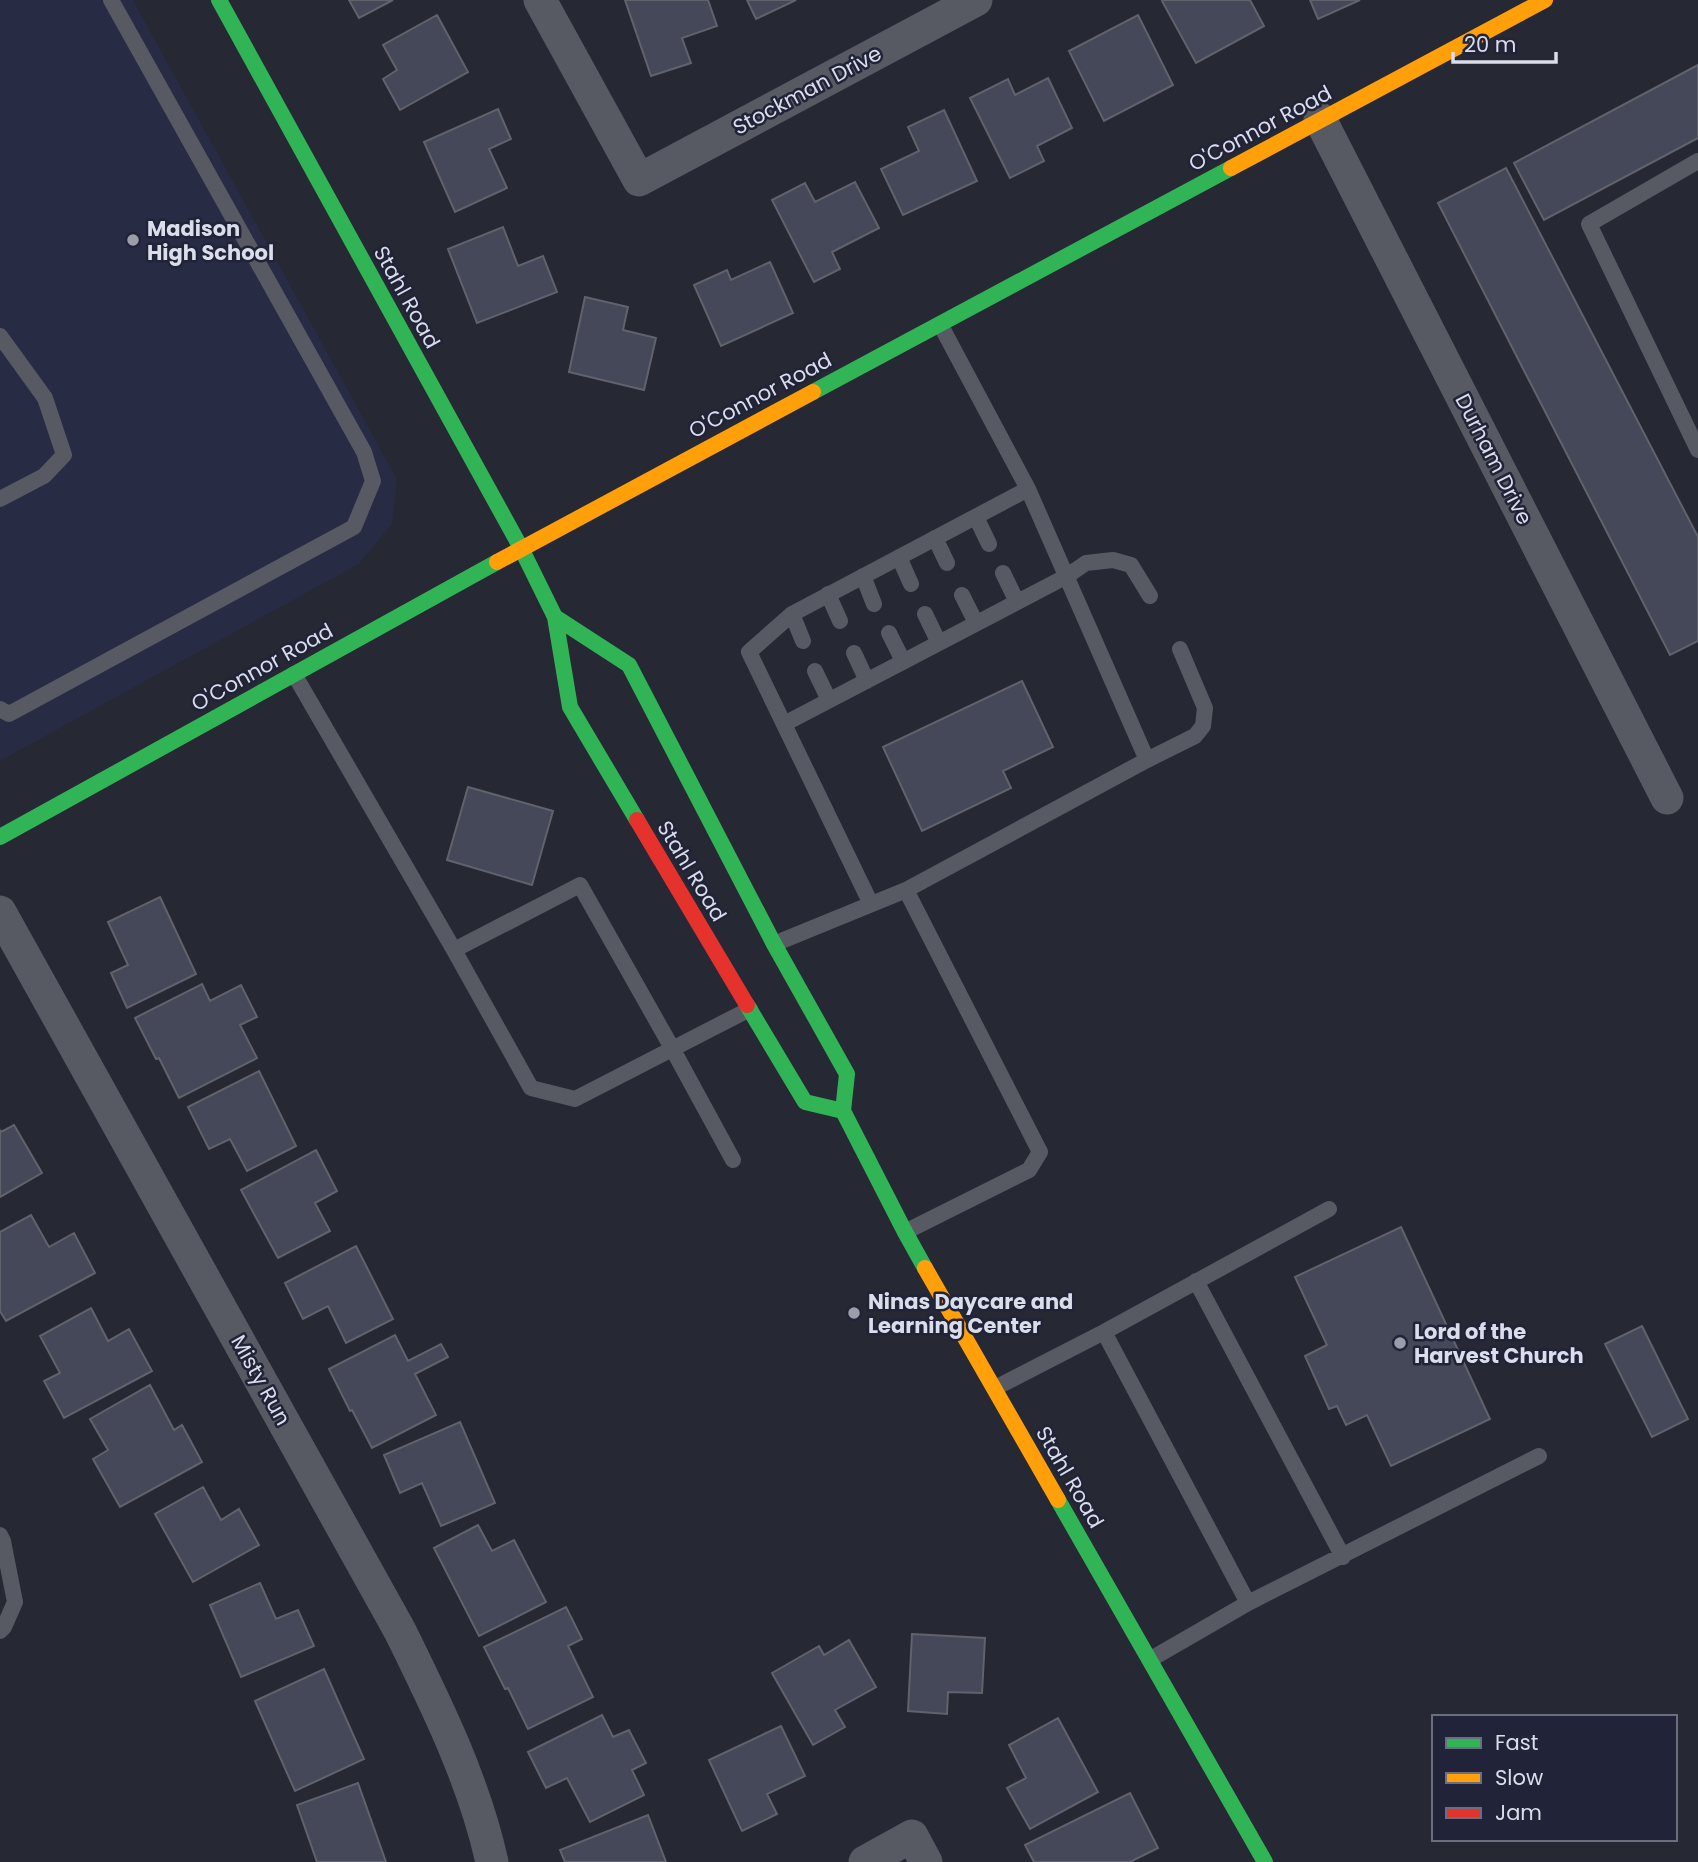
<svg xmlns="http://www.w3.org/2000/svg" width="1698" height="1862" viewBox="0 0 1698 1862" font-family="Poppins,sans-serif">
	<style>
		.built { fill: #272b43 }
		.building { fill: #454859; stroke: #60626c; stroke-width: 2 }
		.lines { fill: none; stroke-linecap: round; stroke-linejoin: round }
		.lane { stroke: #575963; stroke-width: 16 }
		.street { stroke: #575963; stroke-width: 33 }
		.fast { stroke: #30b455; stroke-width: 16 }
		.slow { stroke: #ff9f0a; stroke-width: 16 }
		.jam { stroke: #e5322d; stroke-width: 16 }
		.poi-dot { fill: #9b9eaa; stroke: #212438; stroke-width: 2.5 }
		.labels { text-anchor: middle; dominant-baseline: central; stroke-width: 5; stroke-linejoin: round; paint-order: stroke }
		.street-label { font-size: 21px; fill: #daddea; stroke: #212438 }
		.poi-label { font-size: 21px; font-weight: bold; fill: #daddea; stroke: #212438; text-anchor: start }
	</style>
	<rect width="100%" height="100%" fill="#262833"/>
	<!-- built -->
	<path class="built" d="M 0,0 L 133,0 L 397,479 L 392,524 L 359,564 L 0,761 Z"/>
	<!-- building -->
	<path class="building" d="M 349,0 L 393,0 L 359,18 Z
		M 625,0 L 708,0 L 717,26 L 682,38 L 691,63 L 651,76 Z
		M 747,0 L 796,0 L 756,19 Z
		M 1164,0 L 1250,0 L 1264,26 L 1196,63 L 1162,1 Z
		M 1310,0 L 1360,0 L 1318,19 Z
		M 437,15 L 468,72 L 400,110 L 383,79 L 397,70 L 383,45 Z
		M 1138,15 L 1173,85 L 1104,121 L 1069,51 Z
		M 1698,65 L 1698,138 L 1544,220 L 1514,163 Z
		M 1048,78 L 1072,128 L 1037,146 L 1044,161 L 1010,178 L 970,98 L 1008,79 L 1015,95 Z
		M 498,109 L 511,139 L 489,149 L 507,188 L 455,212 L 424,142 Z
		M 944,110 L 977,181 L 903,215 L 881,169 L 919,151 L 908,127 Z
		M 1506,168 L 1698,537 L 1698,641 L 1670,655 L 1438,203 Z
		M 855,182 L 879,228 L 832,252 L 840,269 L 814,282 L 772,200 L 805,183 L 815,202 Z
		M 503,227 L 518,266 L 543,256 L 557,292 L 477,323 L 448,249 Z
		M 770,262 L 793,313 L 721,346 L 694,285 L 727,270 L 731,280 Z
		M 585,297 L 628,307 L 623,330 L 656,338 L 644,390 L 569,372 Z
		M 1022,681 L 1053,747 L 1003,771 L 1011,788 L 922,831 L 883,747 Z
		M 468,787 L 553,811 L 532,885 L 447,860 Z
		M 160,897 L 196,974 L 127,1008 L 111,973 L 128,965 L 108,922 Z
		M 202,984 L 210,1001 L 241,985 L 257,1017 L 240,1025 L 257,1058 L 179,1098 L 159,1058 L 156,1059 L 135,1018 Z
		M 259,1071 L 296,1146 L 247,1171 L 230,1139 L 209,1149 L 188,1107 Z
		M 14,1125 L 42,1173 L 0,1197 L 0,1130 L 1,1132 Z
		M 316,1150 L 337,1191 L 315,1203 L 330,1231 L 278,1258 L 241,1190 Z
		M 31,1215 L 49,1247 L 74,1233 L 95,1273 L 6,1321 L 0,1311 L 0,1232 Z
		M 1401,1227 L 1490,1419 L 1391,1466 L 1367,1415 L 1346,1425 L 1337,1406 L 1329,1409 L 1305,1356 L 1327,1345 L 1295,1277 Z
		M 356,1246 L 393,1319 L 346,1343 L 328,1306 L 303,1319 L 285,1283 Z
		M 91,1308 L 108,1341 L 129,1329 L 152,1371 L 64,1418 L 44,1381 L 60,1373 L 40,1336 Z
		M 1642,1326 L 1688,1419 L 1652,1437 L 1605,1344 Z
		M 395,1335 L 408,1361 L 441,1344 L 448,1357 L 415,1374 L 436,1415 L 372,1448 L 352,1410 L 350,1411 L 329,1369 Z
		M 150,1385 L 174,1430 L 182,1425 L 202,1462 L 120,1507 L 93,1459 L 108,1450 L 90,1419 Z
		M 460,1422 L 495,1503 L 441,1526 L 422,1483 L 400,1493 L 384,1455 Z
		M 203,1487 L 221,1520 L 239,1509 L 259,1545 L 193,1582 L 155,1514 Z
		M 478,1525 L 492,1551 L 514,1540 L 546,1602 L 479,1636 L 434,1548 Z
		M 260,1583 L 276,1619 L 298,1610 L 314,1646 L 241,1677 L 210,1605 Z
		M 566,1607 L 582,1639 L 568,1646 L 593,1697 L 528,1729 L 508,1688 L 505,1689 L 484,1647 Z
		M 912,1634 L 985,1638 L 982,1693 L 948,1692 L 947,1714 L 908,1711 Z
		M 849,1640 L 876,1687 L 835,1710 L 845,1727 L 813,1745 L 772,1673 L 819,1646 L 824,1655 Z
		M 324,1669 L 364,1759 L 295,1791 L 255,1701 Z
		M 602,1715 L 613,1737 L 629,1730 L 646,1763 L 632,1770 L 644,1795 L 590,1822 L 567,1778 L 546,1788 L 528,1752 Z
		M 1058,1718 L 1098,1792 L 1030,1829 L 1007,1788 L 1026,1778 L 1009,1745 Z
		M 781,1726 L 805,1776 L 767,1794 L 777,1814 L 742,1831 L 709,1760 Z
		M 358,1783 L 386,1862 L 317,1862 L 297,1805 Z
		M 1130,1793 L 1158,1848 L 1130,1862 L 1034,1862 L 1025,1845 Z
		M 648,1815 L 666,1862 L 565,1862 L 560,1850 Z"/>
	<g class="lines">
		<!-- lane -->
		<path class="lane" d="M 1698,161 L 1589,224 L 1698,450
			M 0,336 L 45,398 L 64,455 L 44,476 L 0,499
			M 976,517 L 989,544
			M 935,538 L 947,563
			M 899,557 L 911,584
			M 1003,573 L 1017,602
			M 863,576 L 874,604
			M 828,594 L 840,621
			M 962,595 L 976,623
			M 792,614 L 803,641
			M 925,614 L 939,643
			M 889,633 L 903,661
			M 854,653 L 867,681
			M 815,671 L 829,700
			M 294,674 L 454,950 L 531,1088 L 575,1099 L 750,1009
			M 0,709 L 9,714 L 354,527 L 373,481 L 364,452 L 111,0
			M 784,724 L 1067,576 L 1086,563 L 1113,560 L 1131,565 L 1150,596
			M 1147,760 L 1195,736 L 1203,726 L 1205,708 L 1180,649
			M 871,904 L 749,652 L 792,614 L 1028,489
			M 774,944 L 906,890 L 1147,760 L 1028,489 L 940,324
			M 454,950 L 580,885 L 672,1048 L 733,1160
			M 905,1232 L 1029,1170 L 1040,1152 L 906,890
			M 1196,1281 L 1343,1557
			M 1104,1332 L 1248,1603
			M 995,1388 L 1104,1332 L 1329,1209
			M 0,1535 L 3,1541 L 15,1602 L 4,1627 L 0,1631
			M 1151,1659 L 1248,1603 L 1539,1456"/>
		<!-- street -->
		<path class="street" d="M 540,0 L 639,180 L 976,0
			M 1320,119 L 1667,798
			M 0,912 L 400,1631 C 437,1706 474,1781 492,1862
			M 865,1862 L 912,1836 L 926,1862"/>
		<!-- fast -->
		<path class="fast" d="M 219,0 L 521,548 L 555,617 L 570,707 L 637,820
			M 813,392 L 1231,168
			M 555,617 L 629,665 L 774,944 L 847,1074 L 843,1111 L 905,1232 L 925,1268
			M 0,837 L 497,562
			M 747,1005 L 805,1102 L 843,1111
			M 1058,1500 L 1265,1862"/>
		<!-- slow -->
		<path class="slow" d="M 1231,168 L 1545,0
			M 497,562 L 813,392
			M 925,1268 L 1058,1500"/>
		<!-- jam -->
		<path class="jam" d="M 637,820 L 747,1005"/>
	</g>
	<!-- markers -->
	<g class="poi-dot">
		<circle cx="133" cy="240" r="7"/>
		<circle cx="854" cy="1313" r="7"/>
		<circle cx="1400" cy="1343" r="7"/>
	</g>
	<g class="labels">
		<!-- street labels -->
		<g class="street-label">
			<text transform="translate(807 90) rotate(-28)">Stockman Drive</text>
			<text transform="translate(1260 128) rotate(-28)">O'Connor Road</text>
			<text transform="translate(407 297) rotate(61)">Stahl Road</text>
			<text transform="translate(760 395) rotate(-28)">O'Connor Road</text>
			<text transform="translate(1494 459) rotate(63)">Durham Drive</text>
			<text transform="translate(262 667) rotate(-29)">O'Connor Road</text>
			<text transform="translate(692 871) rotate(59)">Stahl Road</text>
			<text transform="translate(261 1380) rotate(61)">Misty Run</text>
			<text transform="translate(1070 1477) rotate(60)">Stahl Road</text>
		</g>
		<!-- poi labels -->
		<g class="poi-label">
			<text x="147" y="228">Madison<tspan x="147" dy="24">High School</tspan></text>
			<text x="868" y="1301">Ninas Daycare and<tspan x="868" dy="24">Learning Center</tspan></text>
			<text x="1414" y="1331">Lord of the<tspan x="1414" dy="24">Harvest Church</tspan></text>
		</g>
	</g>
	<!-- legend -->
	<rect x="1432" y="1715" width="245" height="126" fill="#212438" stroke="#6b6e7f" stroke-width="2"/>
	<rect x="1446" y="1738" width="35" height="10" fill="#30b455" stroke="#6b6e7f" stroke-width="2"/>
	<text x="1495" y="1750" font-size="21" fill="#daddea">Fast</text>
	<rect x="1446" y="1773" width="35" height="10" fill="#ff9f0a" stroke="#6b6e7f" stroke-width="2"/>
	<text x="1495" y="1785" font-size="21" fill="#daddea">Slow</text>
	<rect x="1446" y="1808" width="35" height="10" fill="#e5322d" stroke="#6b6e7f" stroke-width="2"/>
	<text x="1495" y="1820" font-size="21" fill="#daddea">Jam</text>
	<!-- scale -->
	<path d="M1453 52v10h103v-10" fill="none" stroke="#daddea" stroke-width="3.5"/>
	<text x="1464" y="52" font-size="21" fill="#daddea" stroke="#212438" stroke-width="5" paint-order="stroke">20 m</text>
</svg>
